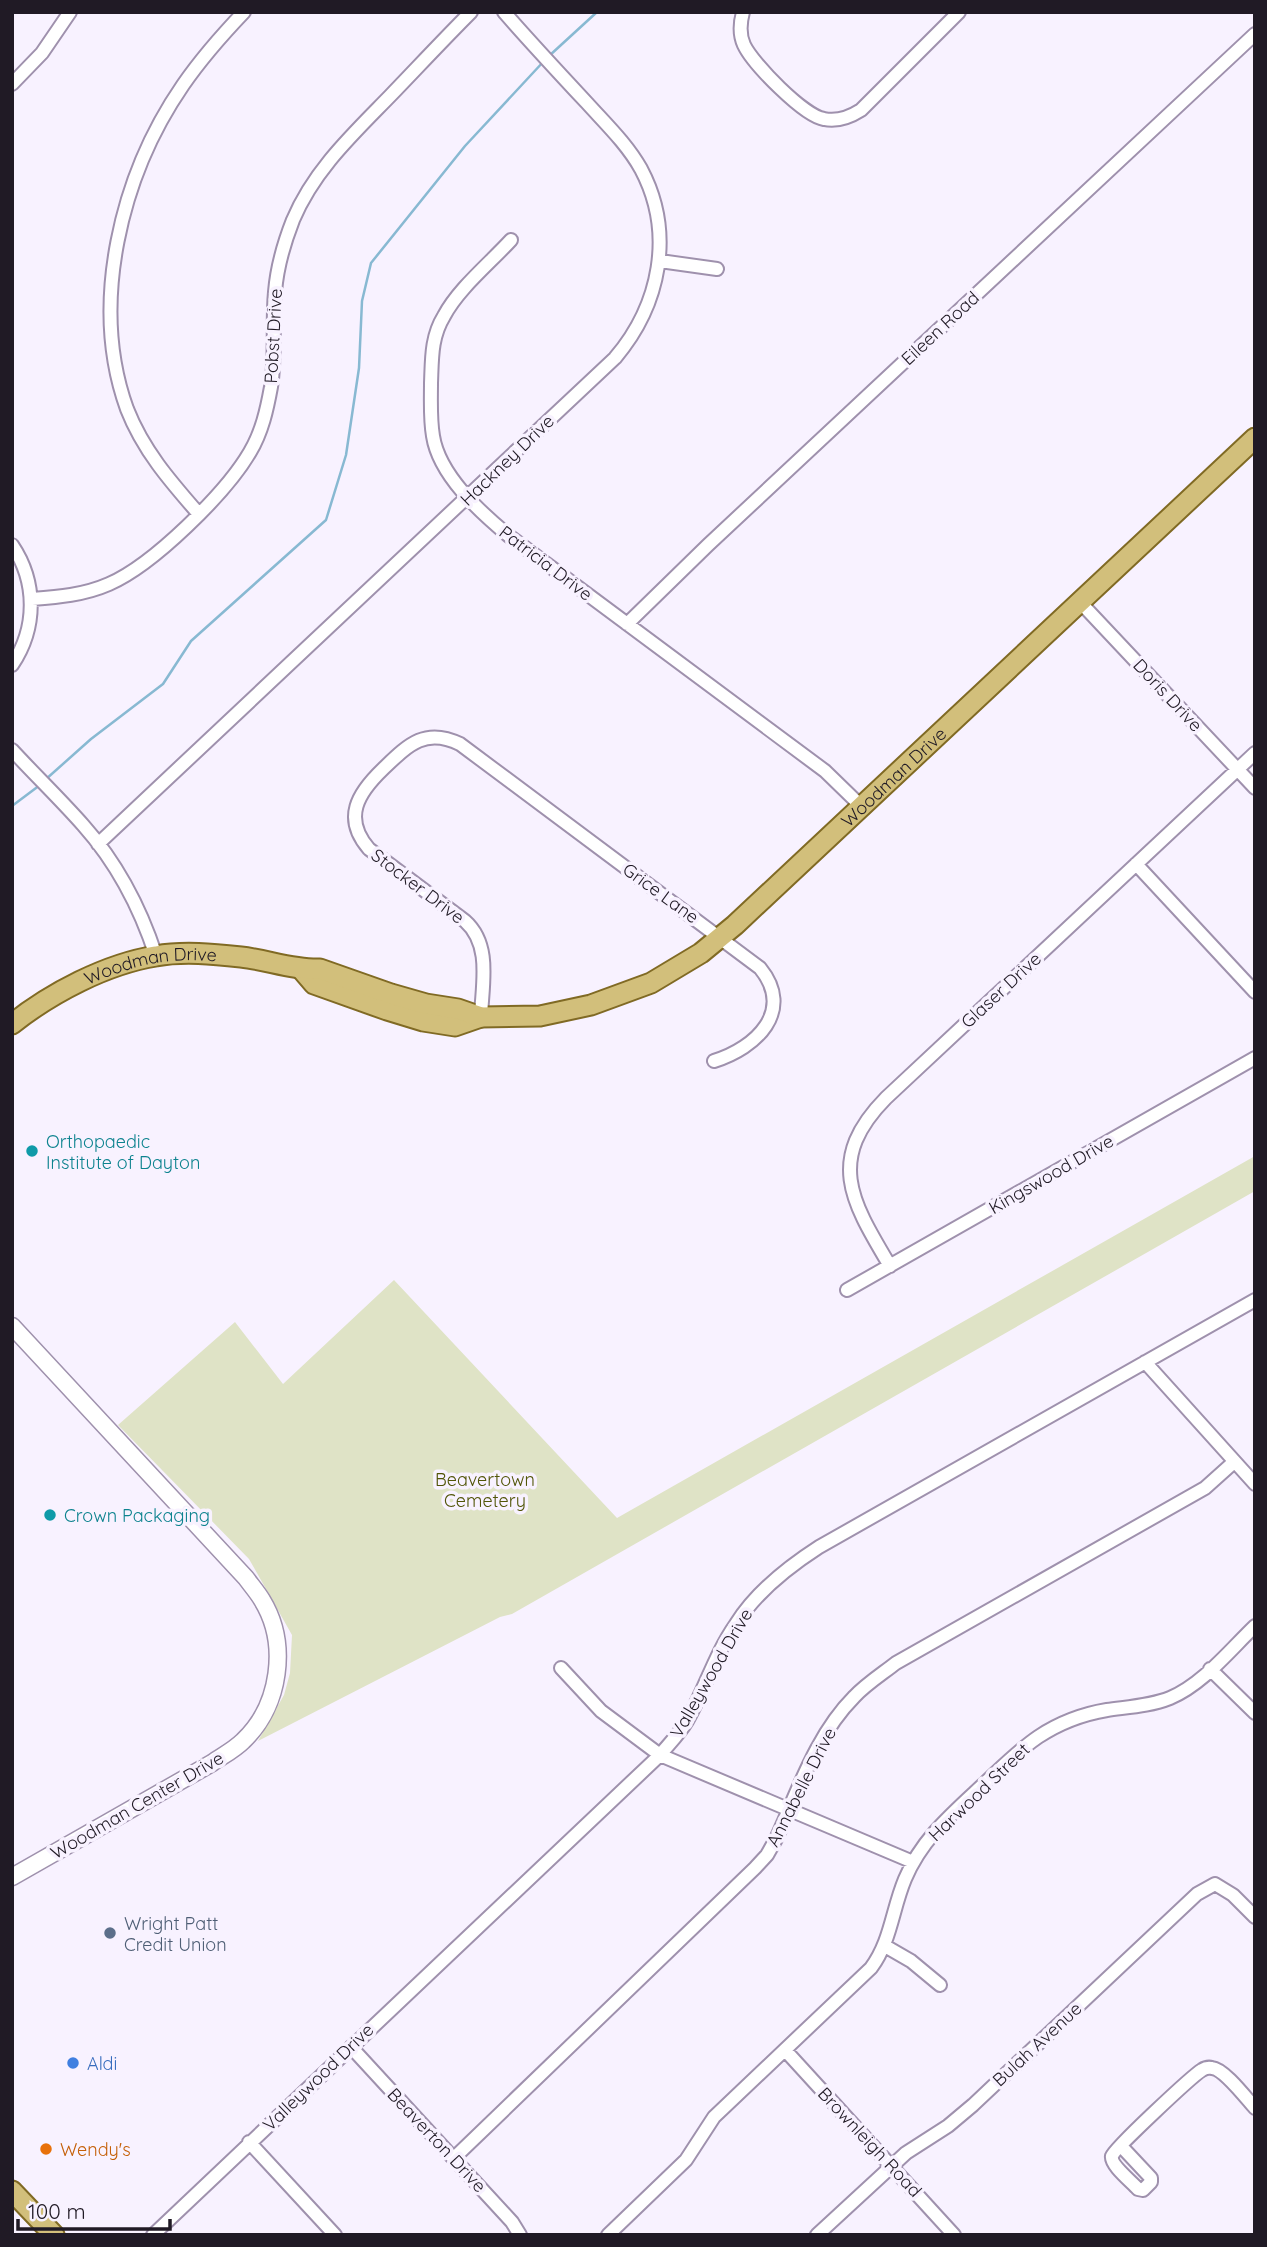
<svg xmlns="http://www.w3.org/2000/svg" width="1267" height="2247" viewBox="0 0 1267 2247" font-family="Quicksand,sans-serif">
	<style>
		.green { fill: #dfe3c6 }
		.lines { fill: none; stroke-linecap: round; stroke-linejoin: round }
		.stream { stroke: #88b9d2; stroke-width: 2.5 }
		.minor-casing { stroke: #9f91ad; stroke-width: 16 }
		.tertiary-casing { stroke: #9f91ad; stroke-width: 19 }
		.primary-casing { stroke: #806a24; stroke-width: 23 }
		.minor { stroke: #fff; stroke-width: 12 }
		.tertiary { stroke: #fff; stroke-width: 16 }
		.primary { stroke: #d2bf7b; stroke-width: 19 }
		.culture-dot { fill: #0f9aa8; stroke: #f8f2ff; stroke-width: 2.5 }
		.service-dot { fill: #5c6f8a; stroke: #f8f2ff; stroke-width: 2.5 }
		.shop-dot { fill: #3f7fe0; stroke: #f8f2ff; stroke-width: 2.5 }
		.food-dot { fill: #e8710a; stroke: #f8f2ff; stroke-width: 2.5 }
		.labels { text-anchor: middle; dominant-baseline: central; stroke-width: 7; stroke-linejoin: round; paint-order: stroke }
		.street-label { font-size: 18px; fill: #201a25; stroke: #f8f2ff }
		.culture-label { font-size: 18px; fill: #0d838f; stroke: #f8f2ff; text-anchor: start }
		.park-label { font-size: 18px; fill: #515507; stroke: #f8f2ff }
		.service-label { font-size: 18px; fill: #4e5e75; stroke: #f8f2ff; text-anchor: start }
		.shop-label { font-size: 18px; fill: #366cbe; stroke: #f8f2ff; text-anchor: start }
		.food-label { font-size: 18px; fill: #c56008; stroke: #f8f2ff; text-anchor: start }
	</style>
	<rect width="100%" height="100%" fill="#f8f2ff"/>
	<!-- green -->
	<path class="green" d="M 1255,1156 L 1255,1191 L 512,1614 L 500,1617 L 258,1741 L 284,1695 L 290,1673 L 292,1635 L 249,1559 L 118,1425 L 235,1322 L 283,1384 L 394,1280 L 617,1518 Z"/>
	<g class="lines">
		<!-- stream -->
		<path class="stream" d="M 549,56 L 597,12
			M 45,780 L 91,739 L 163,684 L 191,641 L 326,520 L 346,455 L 359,368 L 362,301 L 371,263 L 465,146 L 544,61
			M 12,806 L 40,785"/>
		<defs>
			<path id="minor" d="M 743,12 C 740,23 739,34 744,45 C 753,64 804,116 824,119 C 838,122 850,117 861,110 L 959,12
				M 12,84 L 42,53 L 70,12
				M 511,240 C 490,263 458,289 444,316 C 431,337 432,359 431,383 C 431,401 430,419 433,436 C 439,475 480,512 509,536 L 825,771 L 861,806
				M 660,261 L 717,269
				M 198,513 C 170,481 143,450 127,409 C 89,304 121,175 183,85 C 201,59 222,35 244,12
				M 12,545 C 37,582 37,628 12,665
				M 32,599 C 58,597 84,595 109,584 C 153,565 226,493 250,452 C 262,432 267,409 271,387 C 276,355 272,323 275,292 C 277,267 284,243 293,220 C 314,170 353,134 390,96 C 417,68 443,40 471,12
				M 1080,602 L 1255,788
				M 627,624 L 708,545 L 1255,34
				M 12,750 C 35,775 60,799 83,825 C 117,863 140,907 156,956
				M 98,844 L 615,358 C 660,305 675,233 641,169 C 627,144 606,124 587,103 C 559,73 531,43 504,12
				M 1136,864 L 1255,992
				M 481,1017 C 482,985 492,945 465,921 L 369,849 C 342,818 358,793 383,769 C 408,745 425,727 460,744 L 760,968 C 795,1011 756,1048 714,1061
				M 890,1266 C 852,1202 825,1160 886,1098 L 1255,753
				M 847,1290 L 1255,1058
				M 1145,1362 L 1255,1484
				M 561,1668 L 601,1711 L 660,1755 L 913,1862
				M 1210,1669 L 1255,1713
				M 885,1946 L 911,1961 L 940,1985
				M 351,2047 L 512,2222 L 520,2235
				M 785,2050 L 954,2235
				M 249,2142 L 335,2235
				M 1121,2146 L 1151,2178 L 1151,2182 L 1143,2190 L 1138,2189 C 1132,2182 1110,2165 1112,2156 C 1114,2149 1192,2076 1202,2070 C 1205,2068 1208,2067 1212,2068 C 1224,2069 1246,2098 1255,2108
				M 454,2158 L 755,1868 L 767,1855 L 776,1839 C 798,1791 816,1735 854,1697 C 866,1684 882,1674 896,1663 L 1205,1488 L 1234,1462
				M 153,2235 L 660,1755 C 669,1744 680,1733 687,1721 C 705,1689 715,1654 736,1624 C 756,1592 788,1567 819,1547 L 1255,1300
				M 608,2235 L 686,2160 L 714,2117 L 871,1968 C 891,1941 892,1910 905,1879 C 922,1838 954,1812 986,1782 C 1002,1767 1019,1750 1038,1737 C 1059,1723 1083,1714 1107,1710 C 1128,1707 1150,1706 1170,1698 C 1203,1684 1229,1651 1255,1626
				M 817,2235 L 906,2153 L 948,2126 L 973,2105 L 1197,1894 L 1215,1884 L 1233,1895 L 1255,1917"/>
			<path id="tertiary" d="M 12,1326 L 246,1578 C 251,1585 258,1593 262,1600 C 289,1644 280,1706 243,1741 C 234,1750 222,1756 212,1763 L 12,1877"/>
			<g id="primary">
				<path d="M 302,970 L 314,984 L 387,1010 L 423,1021 L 455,1026 L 481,1017"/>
				<path id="s1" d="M 12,1024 C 51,993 106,964 156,956 C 183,951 214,954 241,957 C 268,960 293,970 320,969 L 391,994 L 426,1004 L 458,1009 L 481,1017 L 540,1016 L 591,1005 L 651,983 L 701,953 L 735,925 L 1255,438"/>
				<path d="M 12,2191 L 54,2235"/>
			</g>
		</defs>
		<!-- minor casing -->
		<use href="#minor" class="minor-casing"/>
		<!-- tertiary casing -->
		<use href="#tertiary" class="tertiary-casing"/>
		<!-- primary casing -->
		<use href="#primary" class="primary-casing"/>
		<!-- minor -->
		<use href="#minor" class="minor"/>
		<!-- tertiary -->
		<use href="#tertiary" class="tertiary"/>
		<!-- primary -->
		<use href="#primary" class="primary"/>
	</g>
	<!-- markers -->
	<g class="culture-dot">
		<circle cx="32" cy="1151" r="7"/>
		<circle cx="50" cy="1515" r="7"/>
	</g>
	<circle class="service-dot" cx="110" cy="1933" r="7"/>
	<circle class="shop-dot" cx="73" cy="2063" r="7"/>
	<circle class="food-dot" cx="46" cy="2149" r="7"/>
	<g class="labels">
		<!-- street labels -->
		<g class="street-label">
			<text transform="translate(940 328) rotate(-43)">Eileen Road</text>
			<text transform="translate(273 336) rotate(-87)">Pobst Drive</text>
			<text transform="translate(507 460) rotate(-44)">Hackney Drive</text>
			<text transform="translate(546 563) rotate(37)">Patricia Drive</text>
			<text transform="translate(1168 695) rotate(47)">Doris Drive</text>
			<text stroke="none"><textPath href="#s1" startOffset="989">Woodman Drive</textPath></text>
			<text transform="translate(418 886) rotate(37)">Stocker Drive</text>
			<text transform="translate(661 893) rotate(36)">Grice Lane</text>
			<text stroke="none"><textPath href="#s1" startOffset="154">Woodman Drive</textPath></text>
			<text transform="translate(1001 990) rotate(-43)">Glaser Drive</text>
			<text transform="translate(1051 1174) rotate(-30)">Kingswood Drive</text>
			<text transform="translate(711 1673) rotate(-60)">Valleywood Drive</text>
			<text transform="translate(801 1787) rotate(-63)">Annabelle Drive</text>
			<text transform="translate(979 1792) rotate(-44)">Harwood Street</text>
			<text transform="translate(137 1805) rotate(-30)">Woodman Center Drive</text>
			<text transform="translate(1037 2044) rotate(-43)">Bulah Avenue</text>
			<text transform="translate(318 2077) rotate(-44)">Valleywood Drive</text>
			<text transform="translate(437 2140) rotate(47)">Beaverton Drive</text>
			<text transform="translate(870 2142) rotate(47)">Brownleigh Road</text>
		</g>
		<!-- culture labels -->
		<g class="culture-label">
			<text x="46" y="1141">Orthopaedic<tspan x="46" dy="21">Institute of Dayton</tspan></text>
			<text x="64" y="1515">Crown Packaging</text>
		</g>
		<!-- park labels -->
		<g class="park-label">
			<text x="485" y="1479">Beavertown<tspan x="485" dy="21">Cemetery</tspan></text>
		</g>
		<!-- service labels -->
		<g class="service-label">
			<text x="124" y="1923">Wright Patt<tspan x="124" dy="21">Credit Union</tspan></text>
		</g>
		<!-- shop labels -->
		<g class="shop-label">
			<text x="87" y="2063">Aldi</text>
		</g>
		<!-- food labels -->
		<g class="food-label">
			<text x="60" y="2149">Wendy's</text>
		</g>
	</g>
	<!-- border -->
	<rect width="1267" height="2247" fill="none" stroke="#201a25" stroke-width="28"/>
	<!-- scale -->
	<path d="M18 2219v10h152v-10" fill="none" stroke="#201a25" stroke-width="3.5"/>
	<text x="28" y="2219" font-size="21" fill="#201a25" stroke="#f8f2ff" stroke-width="5" paint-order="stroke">100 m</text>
</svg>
